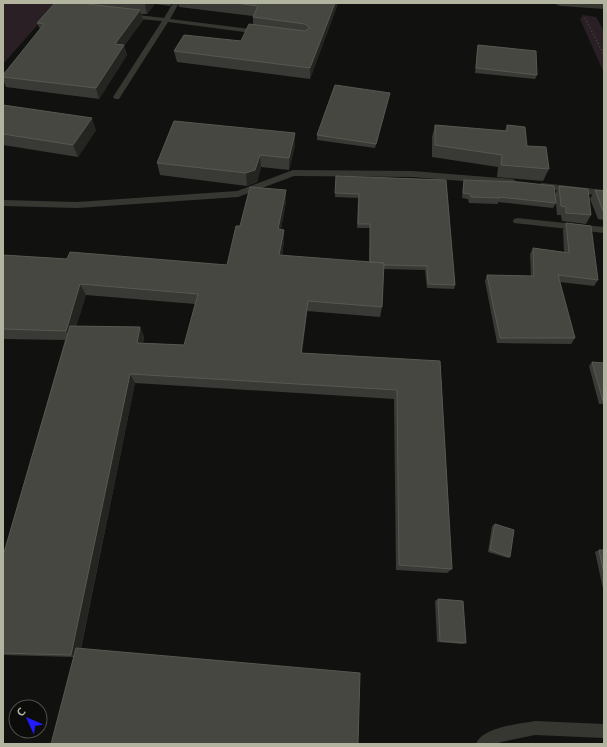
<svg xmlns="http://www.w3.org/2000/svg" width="607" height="747" viewBox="0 0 607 747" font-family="Ubuntu,sans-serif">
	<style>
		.green { fill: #2a1f25 }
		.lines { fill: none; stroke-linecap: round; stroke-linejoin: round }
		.path { stroke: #3d3e37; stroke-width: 1.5; stroke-dasharray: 1.5 2; stroke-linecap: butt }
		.lane { fill: #363731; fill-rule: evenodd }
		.street { fill: #363731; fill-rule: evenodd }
		.wall { fill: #393a35; fill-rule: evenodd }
		.shaded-wall { fill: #242521 }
		.building { fill: #464741; stroke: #575850 }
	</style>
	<rect width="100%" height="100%" fill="#111210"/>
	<!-- green -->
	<path class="green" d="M 3,3 L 57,3 L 3,64 Z
		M 583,15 L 596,17 L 604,31 L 604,73 L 580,19 Z"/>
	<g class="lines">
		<!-- path -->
		<path class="path" d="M 585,18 L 604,55"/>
		<!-- lane -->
		<path class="lane" d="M 173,3 L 179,3 L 170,19 L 259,30 L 262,32 L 259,34 L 168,22 L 119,99 L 115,99 L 113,97 L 162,21 L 129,18 L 126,16 L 129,14 L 164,18 Z
			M 293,170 L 412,171 L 513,179 L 517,182 L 513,185 L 412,177 L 294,176 L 238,197 L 77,208 L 3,206 L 3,200 L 77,202 L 237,191 Z
			M 542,183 L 604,190 L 604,196 L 539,188 L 539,184 Z
			M 517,218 L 604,227 L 604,233 L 514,223 L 513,221 L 514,219 Z
			M 535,721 L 604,724 L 604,738 L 535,735 L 501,742 L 497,744 L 476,744 C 483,727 519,724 535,721 Z"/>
		<!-- street -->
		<path class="street" d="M 555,3 L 604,3 L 604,9 L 561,6 L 557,5 Z"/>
	</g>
	<!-- wall -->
	<path class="wall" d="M 55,3 L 172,3 L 170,6 L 155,4 L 147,14 L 141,14 L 143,20 L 124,46 L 127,55 L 99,99 L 6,87 L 3,80 L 3,75 L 40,29 L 37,23 Z
		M 178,3 L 338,3 L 337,6 L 310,79 L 177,62 L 174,51 L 241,41 L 253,24 L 253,16 L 179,7 Z
		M 478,45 L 537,75 L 535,79 L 475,73 L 477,49 Z
		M 390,93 L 389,97 L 375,148 L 317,140 L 317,135 Z
		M 3,105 L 96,130 L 78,157 L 3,145 Z
		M 435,125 L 505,131 L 507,125 L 549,169 L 543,181 L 497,177 L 498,167 L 432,157 L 432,137 Z
		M 295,145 L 289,170 L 261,167 L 257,182 L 247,186 L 160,175 L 157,163 Z
		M 336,176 L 446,180 L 455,285 L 454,289 L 427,288 L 425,270 L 383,269 L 382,307 L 380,317 L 307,311 L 302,353 L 440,361 L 452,569 L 447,573 L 396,570 L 394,399 L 135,383 L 81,649 L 73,657 L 3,655 L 3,556 L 65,340 L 3,339 L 3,255 L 67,259 L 227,265 L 240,226 L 286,202 L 281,229 L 284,230 L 284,241 L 282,256 L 369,262 L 370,228 L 357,228 L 358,198 L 335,197 ZM 86,295 L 195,304 L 184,345 L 143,343 L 144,337 L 140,327 L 76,326 Z
		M 464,180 L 555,194 L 559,186 L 591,215 L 586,224 L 562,221 L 561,215 L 557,215 L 556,203 L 553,208 L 498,202 L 498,204 L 469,203 L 468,199 L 462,198 L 463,185 Z
		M 595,190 L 604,191 L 604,220 L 598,219 L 590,199 Z
		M 566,223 L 598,280 L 594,286 L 560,282 L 575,338 L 571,344 L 497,343 L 485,281 L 487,275 L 531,276 L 530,254 L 533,248 L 564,252 L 563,230 Z
		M 592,362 L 604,363 L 604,404 L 599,404 L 589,366 Z
		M 495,524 L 510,557 L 508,558 L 488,552 L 492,526 Z
		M 599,550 L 604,550 L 604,593 L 595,552 Z
		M 438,599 L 466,643 L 462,644 L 437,642 L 435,601 Z"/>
	<!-- shaded-wall -->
	<path class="shaded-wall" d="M 145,3 L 154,3 L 155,4 L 147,14 L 145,4 Z
		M 335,3 L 338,3 L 337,6 L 310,79 L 310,68 Z
		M 140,10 L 143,20 L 124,46 L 127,55 L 99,99 L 96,88 L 115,44 Z
		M 92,118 L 96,130 L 78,157 L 73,145 Z
		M 295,133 L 295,145 L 289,170 L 289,158 Z
		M 260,155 L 261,167 L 257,182 L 247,186 L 246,173 Z
		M 286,190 L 286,202 L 279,240 L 278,229 Z
		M 284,230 L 284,241 L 280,266 L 279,255 Z
		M 80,284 L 86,295 L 72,341 L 66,331 Z
		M 308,301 L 307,311 L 301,362 L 301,353 Z
		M 140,327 L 144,337 L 141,352 L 137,343 Z
		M 130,374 L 135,383 L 79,657 L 71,655 Z"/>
	<!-- building -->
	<path class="building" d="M 55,3 L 86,3 L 87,4 L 140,10 L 115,44 L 124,45 L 96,88 L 3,77 L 3,75 L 44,24 L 37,23 Z
		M 235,3 L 335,3 L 310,68 L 174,51 L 184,35 L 241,41 L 249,24 L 305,31 L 310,28 L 305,24 L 253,17 L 258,6 Z
		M 478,45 L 536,51 L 537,75 L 476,68 Z
		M 335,85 L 390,93 L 376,144 L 317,135 Z
		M 3,105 L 92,118 L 73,145 L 3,134 Z
		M 174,121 L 295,133 L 289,158 L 260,155 L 255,170 L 246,173 L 157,163 Z
		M 435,125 L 507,131 L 507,125 L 525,127 L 527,146 L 546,147 L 549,169 L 501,165 L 502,155 L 435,145 Z
		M 336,176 L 446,180 L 455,285 L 428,284 L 427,266 L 384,265 L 384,263 L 370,262 L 370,224 L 358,224 L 359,194 L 335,193 Z
		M 464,180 L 519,182 L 554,186 L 556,203 L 499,197 L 500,198 L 471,197 L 470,194 L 463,193 Z
		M 559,186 L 588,189 L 591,215 L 566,213 L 566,207 L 561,206 Z
		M 250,187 L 286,190 L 278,229 L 284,230 L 279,255 L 384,263 L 382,307 L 308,301 L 301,353 L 440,361 L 452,569 L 399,565 L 397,390 L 130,374 L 71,655 L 3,653 L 3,556 L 70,326 L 140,327 L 137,343 L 184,345 L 198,294 L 80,284 L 66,331 L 3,329 L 3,255 L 67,259 L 70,252 L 227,265 L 236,226 L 240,226 Z
		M 595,190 L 604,191 L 604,211 L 603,211 Z
		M 566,223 L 591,226 L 598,280 L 558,275 L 575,338 L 500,338 L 487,275 L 534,276 L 533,248 L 569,253 Z
		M 592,362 L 604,363 L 604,401 L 603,401 Z
		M 495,524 L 514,530 L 510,557 L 490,550 Z
		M 599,550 L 604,550 L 604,574 Z
		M 438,599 L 463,601 L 466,643 L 440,641 Z
		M 76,648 L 360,673 L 358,744 L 51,744 Z"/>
	<!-- border -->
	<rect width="607" height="747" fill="none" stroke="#b3b4a0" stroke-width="8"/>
	<!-- north arrow -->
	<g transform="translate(28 719) rotate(314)"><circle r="19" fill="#0c0d0b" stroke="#4f5047"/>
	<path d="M0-3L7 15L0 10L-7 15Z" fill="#231bff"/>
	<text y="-6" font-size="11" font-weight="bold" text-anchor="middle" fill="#b3b4a0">С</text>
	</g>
</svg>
